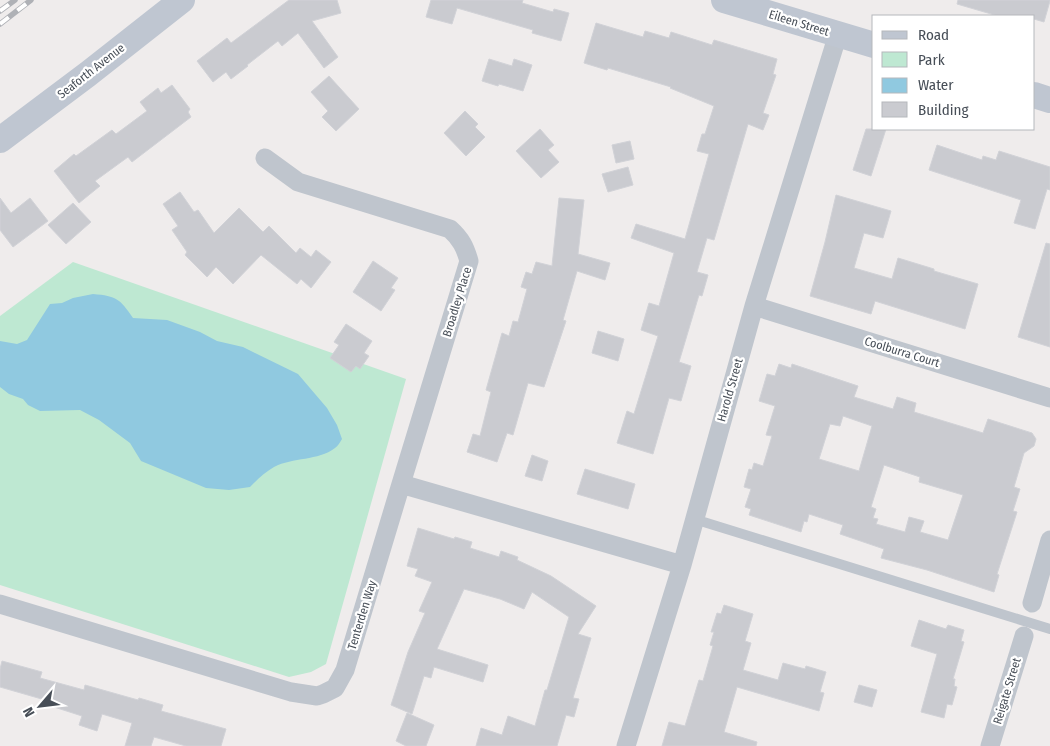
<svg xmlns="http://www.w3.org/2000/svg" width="1050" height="746" viewBox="0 0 1050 746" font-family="'Fira Sans Condensed',sans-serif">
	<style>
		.green { fill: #bee8d2 }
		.water { fill: #90c9e0 }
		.building { fill: #cacbd0; stroke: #d1d2d7; fill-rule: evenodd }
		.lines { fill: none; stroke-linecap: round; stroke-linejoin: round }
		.lane { stroke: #bfc5cd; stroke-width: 10 }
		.street { stroke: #bfc5cd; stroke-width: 19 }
		.secondary { stroke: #bfc6d1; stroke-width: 26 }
		.rail-casing { stroke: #afb1b6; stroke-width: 5.5 }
		.rail { stroke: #fff; stroke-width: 4; stroke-dasharray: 11; stroke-linecap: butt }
		.labels { text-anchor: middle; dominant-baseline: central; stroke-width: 4.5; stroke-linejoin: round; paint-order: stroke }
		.street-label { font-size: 12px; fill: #474e57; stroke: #fff }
	</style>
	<rect width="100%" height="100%" fill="#efecec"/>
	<!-- green -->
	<path class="green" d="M 73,262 L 406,379 L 326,664 L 311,672 L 289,677 L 0,585 L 0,316 Z"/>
	<!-- water -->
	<path class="water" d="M 93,294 C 117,296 120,299 133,318 L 167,320 L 200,332 L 217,341 L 243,347 L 298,374 L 327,408 L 337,425 L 342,439 C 340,442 338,446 335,448 C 318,461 293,457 274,467 C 265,472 257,480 250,487 L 229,490 L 206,488 L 141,461 L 130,443 L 99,420 L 80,410 L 40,411 L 28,405 L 23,399 L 9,394 L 0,387 L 0,341 L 17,344 L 27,340 L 50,304 L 62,303 L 73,298 Z"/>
	<!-- building -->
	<path class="building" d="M 289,0 L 337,0 L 341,13 L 312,21 L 338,57 L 324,68 L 298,33 L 282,46 L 278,41 L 247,65 L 248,66 L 231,79 L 226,72 L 213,82 L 197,61 L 227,38 L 231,43 Z
		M 431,0 L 523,0 L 522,3 L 553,12 L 554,9 L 569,13 L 561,41 L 532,33 L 533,30 L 457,8 L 452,24 L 426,17 Z
		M 958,0 L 1050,0 L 1050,1 L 1044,22 L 1034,19 L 1034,16 L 998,16 L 957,4 Z
		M 596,23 L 643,37 L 645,31 L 669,38 L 671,32 L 712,45 L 714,40 L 777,59 L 773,74 L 776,75 L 763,113 L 769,115 L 763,130 L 748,124 L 714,240 L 707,238 L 697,272 L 708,275 L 702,296 L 699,295 L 679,362 L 691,366 L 681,401 L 669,398 L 653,454 L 617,443 L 627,411 L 634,414 L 658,336 L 641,330 L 649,303 L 659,306 L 674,253 L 631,238 L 636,224 L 685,239 L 709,154 L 697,151 L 702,134 L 705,134 L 714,106 L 670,88 L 671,87 L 608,68 L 607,70 L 584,63 Z
		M 489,59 L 512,66 L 514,59 L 532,65 L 523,91 L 499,84 L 498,86 L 482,81 Z
		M 329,76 L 359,109 L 336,131 L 322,117 L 328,111 L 311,92 Z
		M 172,85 L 190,109 L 188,112 L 191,117 L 132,162 L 128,157 L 95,181 L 100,186 L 79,203 L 54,171 L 74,154 L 76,156 L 112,130 L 116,134 L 147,111 L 140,102 L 158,88 L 161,93 Z
		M 465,111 L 478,124 L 475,127 L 485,137 L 466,156 L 444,133 Z
		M 540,129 L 554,145 L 548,150 L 559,162 L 541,178 L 516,151 Z
		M 866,129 L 886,129 L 871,176 L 853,170 Z
		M 630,141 L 634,159 L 616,163 L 612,145 Z
		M 937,145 L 982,160 L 983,156 L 996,160 L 999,151 L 1050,167 L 1050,190 L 1047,189 L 1035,229 L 1014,223 L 1021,200 L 929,170 Z
		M 628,167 L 633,185 L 608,192 L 602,174 Z
		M 180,192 L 194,212 L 198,210 L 214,233 L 239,208 L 263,232 L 269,226 L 296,253 L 300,248 L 311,257 L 316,250 L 331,262 L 311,288 L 301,279 L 297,284 L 261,255 L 233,284 L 216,267 L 207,277 L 185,255 L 187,252 L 172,230 L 178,226 L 163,204 Z
		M 836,195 L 891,211 L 883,238 L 864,233 L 854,268 L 892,279 L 898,258 L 934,269 L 934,271 L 978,284 L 965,329 L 875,301 L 871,314 L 810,296 L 825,242 Z
		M 0,198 L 11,213 L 30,198 L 48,221 L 13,247 L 0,230 Z
		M 559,198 L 584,200 L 578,254 L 610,263 L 605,280 L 577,271 L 563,320 L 566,321 L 544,387 L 528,383 L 513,435 L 507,433 L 497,462 L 467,452 L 473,434 L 480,436 L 491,392 L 486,390 L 502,333 L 509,336 L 513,321 L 518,322 L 527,289 L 521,287 L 526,272 L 532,274 L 536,262 L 552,266 Z
		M 73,203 L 91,222 L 66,244 L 48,225 Z
		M 1046,243 L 1050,244 L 1050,347 L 1018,337 Z
		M 373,261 L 398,278 L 391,288 L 395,290 L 381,311 L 353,292 Z
		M 346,324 L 372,341 L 364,353 L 369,356 L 360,369 L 356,366 L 351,372 L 330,358 L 339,345 L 334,342 Z
		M 598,331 L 624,339 L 618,361 L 592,353 Z
		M 779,364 L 791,368 L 792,364 L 858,386 L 854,397 L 893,409 L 897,397 L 916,403 L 914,412 L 983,433 L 988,419 L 1032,433 L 1036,439 L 1034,446 L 1024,453 L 1014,487 L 1020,489 L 1013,511 L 1017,512 L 997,574 L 999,575 L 994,592 L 927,570 L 881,558 L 884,549 L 840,534 L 843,525 L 809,514 L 807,522 L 804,521 L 801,532 L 749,515 L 751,509 L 745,507 L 751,489 L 744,487 L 749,469 L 752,470 L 754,463 L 763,466 L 772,436 L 766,435 L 775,406 L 759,401 L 767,374 L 775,376 ZM 843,416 L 872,426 L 859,471 L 819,459 L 830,424 L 840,426 ZM 884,465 L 920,477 L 919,482 L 963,495 L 948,540 L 920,532 L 924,521 L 909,517 L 905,532 L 876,524 L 878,519 L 873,518 L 876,509 L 871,507 Z
		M 532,455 L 548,461 L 542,481 L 525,476 Z
		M 585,469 L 635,484 L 628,509 L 577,494 Z
		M 418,528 L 454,539 L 455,537 L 472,542 L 470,548 L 499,557 L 501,551 L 518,557 L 517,560 L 551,576 L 596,606 L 578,634 L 591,638 L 573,698 L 579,699 L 574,717 L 566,715 L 557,746 L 476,746 L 481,728 L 502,735 L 508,716 L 535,726 L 545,690 L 547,690 L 569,617 L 532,592 L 524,609 L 500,599 L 464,589 L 437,649 L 488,665 L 483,682 L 434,667 L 431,678 L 424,676 L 412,714 L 391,705 L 408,652 L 425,613 L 419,611 L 432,582 L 415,576 L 418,569 L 407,566 Z
		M 724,605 L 753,614 L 745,641 L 751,643 L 743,670 L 778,680 L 783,663 L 805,669 L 806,666 L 826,672 L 820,692 L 824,693 L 819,711 L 737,687 L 724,732 L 757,742 L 756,746 L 662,746 L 669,722 L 685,726 L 699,680 L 703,681 L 713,646 L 710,645 L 714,632 L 711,632 L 717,613 L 721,614 Z
		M 919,620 L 946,629 L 948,625 L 964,630 L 961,641 L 964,642 L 953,679 L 955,679 L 954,686 L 957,687 L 952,705 L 947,704 L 944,718 L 921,712 L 937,654 L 911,646 Z
		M 2,661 L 42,672 L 40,678 L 84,690 L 85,685 L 138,700 L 139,698 L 163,705 L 161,711 L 226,729 L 221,746 L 186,746 L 154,737 L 151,746 L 125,746 L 132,723 L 102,714 L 97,731 L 79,725 L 82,716 L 51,706 L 52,702 L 0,687 L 0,669 Z
		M 859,685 L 877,690 L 872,707 L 854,702 Z
		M 407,713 L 434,725 L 426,746 L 406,746 L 396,741 Z"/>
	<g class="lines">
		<!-- lane -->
		<path class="lane" d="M 694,519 L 1050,629"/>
		<!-- street -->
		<path class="street" d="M 265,158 L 298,182 L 450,229 C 461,239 465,247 469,261 L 401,484
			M 754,306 L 1050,398
			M 1032,603 L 1050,540
			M 0,604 L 291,692 L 317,696 L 323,694 L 335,688 L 345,670 L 401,484 L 682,565
			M 626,746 L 682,565 L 754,306 L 838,34
			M 990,746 L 1024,636"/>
		<!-- secondary -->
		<path class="secondary" d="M 724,0 L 874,45
			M 1034,95 L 1050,100
			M 0,140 L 88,74 L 182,0"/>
		<defs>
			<path id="rail" d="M 0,11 L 15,0
				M 0,24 L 31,0"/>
		</defs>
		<!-- rail casing -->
		<use href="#rail" class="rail-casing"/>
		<!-- rail -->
		<use href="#rail" class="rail"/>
	</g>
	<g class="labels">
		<!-- street labels -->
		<g class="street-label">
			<text transform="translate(799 23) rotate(17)">Eileen Street</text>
			<text transform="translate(91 71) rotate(-38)">Seaforth Avenue</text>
			<text transform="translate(457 302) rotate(-73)">Broadley Place</text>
			<text transform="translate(902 352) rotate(17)">Coolburra Court</text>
			<text transform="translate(730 390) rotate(-74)">Harold Street</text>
			<text transform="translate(362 615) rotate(-73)">Tenterden Way</text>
			<text transform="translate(1007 691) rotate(-73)">Reigate Street</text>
		</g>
	</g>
	<!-- legend -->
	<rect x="872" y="15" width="162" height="115" fill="#ffffff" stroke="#b5b8bc"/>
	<rect x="882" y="31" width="25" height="8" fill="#bfc6d1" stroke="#b5b8bc"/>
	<text x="918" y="40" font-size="15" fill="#474e57">Road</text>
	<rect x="882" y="52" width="25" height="15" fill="#bee8d2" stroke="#b5b8bc"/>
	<text x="918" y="65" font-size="15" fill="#474e57">Park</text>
	<rect x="882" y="78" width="25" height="15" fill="#90c9e0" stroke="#b5b8bc"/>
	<text x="918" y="90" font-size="15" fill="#474e57">Water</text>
	<rect x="882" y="102" width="25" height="15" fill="#cacbd0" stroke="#b5b8bc"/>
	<text x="918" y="115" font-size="15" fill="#474e57">Building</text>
	<!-- north arrow -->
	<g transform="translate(40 706) rotate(242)" stroke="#ffffff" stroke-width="4" paint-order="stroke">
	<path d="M0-4L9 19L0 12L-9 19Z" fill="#474e57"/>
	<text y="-8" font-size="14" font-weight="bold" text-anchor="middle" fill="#474e57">N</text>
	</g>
</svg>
